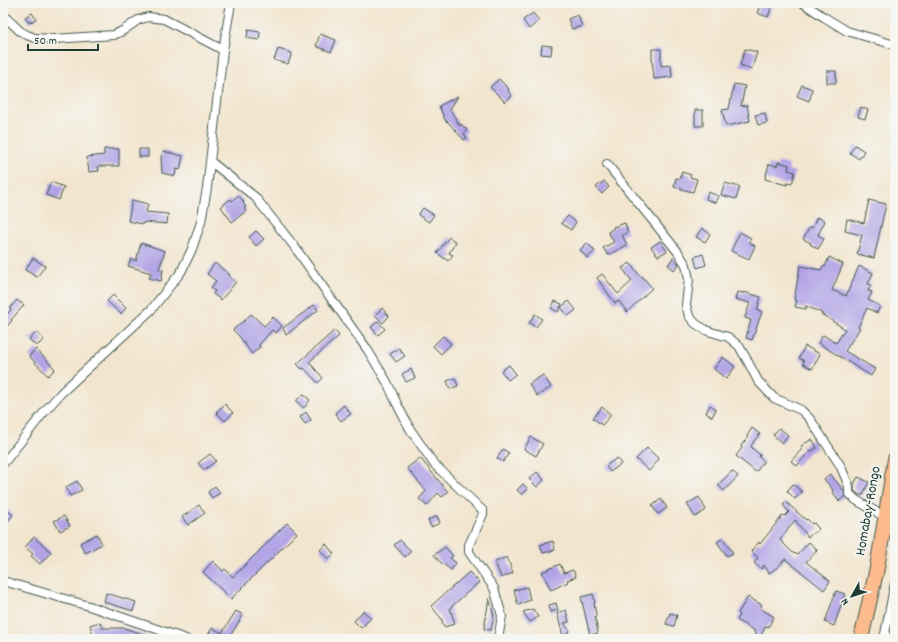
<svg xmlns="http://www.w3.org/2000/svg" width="898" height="642" viewBox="0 0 898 642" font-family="Dekko,sans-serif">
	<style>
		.building { fill: #b1a3e6 }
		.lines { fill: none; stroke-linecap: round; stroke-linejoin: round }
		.street-casing { stroke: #3f564b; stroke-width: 10 }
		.highway-casing { stroke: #3f564b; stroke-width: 16 }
		.street { stroke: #fff; stroke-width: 8 }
		.highway { stroke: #fbbb8c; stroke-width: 14 }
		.labels { text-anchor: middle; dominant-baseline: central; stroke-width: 3.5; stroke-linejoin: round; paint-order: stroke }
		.street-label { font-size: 15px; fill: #1f3d34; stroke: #f6f6f2 }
	</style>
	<rect width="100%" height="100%" fill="#f6f6f2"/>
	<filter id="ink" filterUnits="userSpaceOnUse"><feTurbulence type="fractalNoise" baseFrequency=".025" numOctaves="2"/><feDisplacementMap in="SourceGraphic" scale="8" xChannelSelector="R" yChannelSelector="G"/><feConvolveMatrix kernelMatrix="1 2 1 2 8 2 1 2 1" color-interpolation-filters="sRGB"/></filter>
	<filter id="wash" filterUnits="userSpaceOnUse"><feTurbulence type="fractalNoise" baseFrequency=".012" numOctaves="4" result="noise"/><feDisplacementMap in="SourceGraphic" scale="16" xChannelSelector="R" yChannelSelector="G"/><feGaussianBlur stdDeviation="0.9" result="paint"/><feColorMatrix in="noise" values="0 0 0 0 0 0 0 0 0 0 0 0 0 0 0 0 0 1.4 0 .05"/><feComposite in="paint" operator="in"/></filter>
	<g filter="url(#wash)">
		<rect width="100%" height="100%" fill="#f2e5ce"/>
		<g id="blocks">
			<!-- building -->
			<path class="building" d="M 761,3 L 773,3 L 768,17 L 757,13 Z
				M 32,13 L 36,19 L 29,23 L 25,17 Z
				M 533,13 L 539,21 L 529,29 L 523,20 Z
				M 578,15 L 582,26 L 572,29 L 568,19 Z
				M 248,30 L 260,32 L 259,40 L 247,38 Z
				M 320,34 L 336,40 L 331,52 L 316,46 Z
				M 542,45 L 552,46 L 551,55 L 541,54 Z
				M 278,49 L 292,53 L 288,64 L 274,60 Z
				M 652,49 L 661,49 L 661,66 L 671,65 L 672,77 L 654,79 L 652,59 Z
				M 745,49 L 757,52 L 752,69 L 740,65 Z
				M 827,71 L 836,71 L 836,83 L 827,83 Z
				M 499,79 L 509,89 L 508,91 L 512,96 L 505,102 L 490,87 Z
				M 734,84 L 745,86 L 741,106 L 747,105 L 750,121 L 726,126 L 722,110 L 729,109 Z
				M 802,85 L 812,89 L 812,92 L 809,101 L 797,96 Z
				M 458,96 L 450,109 L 460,126 L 461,124 L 467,130 L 464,134 L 467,138 L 464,140 L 447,121 L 446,122 L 439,106 Z
				M 861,107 L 868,110 L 865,119 L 858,117 Z
				M 695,110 L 703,110 L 703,126 L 695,126 Z
				M 765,113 L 767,123 L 758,125 L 755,115 Z
				M 855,145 L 864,151 L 859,159 L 850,153 Z
				M 104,149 L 119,149 L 119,166 L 98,166 L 99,171 L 89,172 L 87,157 L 104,155 Z
				M 139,149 L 148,149 L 148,157 L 139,157 Z
				M 163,151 L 183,156 L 180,170 L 176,169 L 175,176 L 162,173 L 161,158 Z
				M 778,162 L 789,165 L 788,170 L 795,172 L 792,184 L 787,183 L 787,185 L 765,179 L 769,164 L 777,166 Z
				M 682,172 L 691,175 L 690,177 L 697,179 L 693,192 L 674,187 L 676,178 L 680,179 Z
				M 604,181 L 609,187 L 602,194 L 596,187 Z
				M 51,182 L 64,187 L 59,200 L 46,195 Z
				M 725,183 L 740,187 L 736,199 L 721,195 Z
				M 708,192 L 719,196 L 716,203 L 706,199 Z
				M 238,195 L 244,202 L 243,203 L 246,207 L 244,208 L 246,211 L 232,222 L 221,207 L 230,199 L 232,201 Z
				M 132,200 L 148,204 L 146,212 L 168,214 L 167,224 L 144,222 L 143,224 L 128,221 Z
				M 869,200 L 886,204 L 874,258 L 857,254 L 862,235 L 845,231 L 847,219 L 864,223 Z
				M 423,208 L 434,215 L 429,222 L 418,215 Z
				M 568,216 L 576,222 L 571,230 L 561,223 Z
				M 817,217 L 825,221 L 818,235 L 824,239 L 818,249 L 810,244 L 811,243 L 803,239 L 810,227 L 812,228 Z
				M 625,223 L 627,230 L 627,233 L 622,235 L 627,245 L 608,255 L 603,248 L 614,242 L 608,232 L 614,228 L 613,227 Z
				M 702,228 L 710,234 L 705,242 L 696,237 Z
				M 256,231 L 264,239 L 256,246 L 249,237 Z
				M 740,232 L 751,238 L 749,242 L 755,246 L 749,259 L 731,251 Z
				M 449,237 L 456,242 L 449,253 L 453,255 L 448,261 L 437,253 Z
				M 660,241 L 667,251 L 658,256 L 651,247 Z
				M 141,243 L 165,251 L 159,269 L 163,270 L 161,281 L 149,278 L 151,273 L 128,266 L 131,259 L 136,261 Z
				M 587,243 L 595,251 L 587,258 L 580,250 Z
				M 703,254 L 706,265 L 697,268 L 694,257 Z
				M 829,257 L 843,264 L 832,290 L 846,296 L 859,266 L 873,273 L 868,284 L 871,285 L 868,291 L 872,292 L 868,300 L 880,306 L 877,313 L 867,308 L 858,327 L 860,328 L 845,351 L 875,369 L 871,376 L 818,343 L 823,335 L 836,343 L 837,342 L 845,329 L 821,314 L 822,313 L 806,306 L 806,309 L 795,307 L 797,300 L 794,300 L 800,266 L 821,270 L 823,266 L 825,267 Z
				M 33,258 L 45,266 L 37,277 L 25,270 Z
				M 673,258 L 679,264 L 674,270 L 668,265 Z
				M 215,263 L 230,275 L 229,277 L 236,282 L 221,300 L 213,294 L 215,291 L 211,288 L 216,281 L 207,274 Z
				M 630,263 L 641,277 L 642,276 L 652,288 L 627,312 L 619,301 L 615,303 L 597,278 L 602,274 L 618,294 L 632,281 L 622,268 Z
				M 737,292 L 744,293 L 744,292 L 761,297 L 757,310 L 762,312 L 752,340 L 746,338 L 751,320 L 745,318 L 750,303 L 735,299 Z
				M 113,295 L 126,308 L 121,314 L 107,301 Z
				M 17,300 L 24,305 L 11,320 L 12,321 L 3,330 L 3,312 L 6,315 L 11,310 L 10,308 Z
				M 555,301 L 562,304 L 558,312 L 551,308 Z
				M 569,301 L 576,310 L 568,316 L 561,307 Z
				M 314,305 L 318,310 L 286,335 L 283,328 Z
				M 382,308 L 389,316 L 383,323 L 375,315 Z
				M 251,314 L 264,326 L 273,317 L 282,326 L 276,333 L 272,330 L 259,345 L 260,347 L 252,354 L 239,336 L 233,330 L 242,322 L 243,322 Z
				M 535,314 L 542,319 L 536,327 L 529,323 Z
				M 378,321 L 385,329 L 378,335 L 371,327 Z
				M 335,330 L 339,336 L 309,362 L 323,378 L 318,383 L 304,368 L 302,369 L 297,364 Z
				M 37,332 L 44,340 L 36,346 L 29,339 Z
				M 443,336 L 451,344 L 441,354 L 433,346 Z
				M 805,346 L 820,354 L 812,369 L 803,364 L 804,361 L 799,358 Z
				M 399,348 L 405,356 L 396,362 L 390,354 Z
				M 36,349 L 55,369 L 48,376 L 29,356 Z
				M 723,357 L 735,367 L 726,379 L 714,369 Z
				M 509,365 L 516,374 L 508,380 L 501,371 Z
				M 411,369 L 415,378 L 406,382 L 402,374 Z
				M 543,375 L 551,387 L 537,396 L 529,384 Z
				M 455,378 L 458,386 L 450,389 L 447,381 Z
				M 303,394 L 310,400 L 304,408 L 296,401 Z
				M 225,404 L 233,413 L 225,421 L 216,412 Z
				M 344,405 L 351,414 L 341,421 L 335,413 Z
				M 710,405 L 716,409 L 712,417 L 706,413 Z
				M 602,407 L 611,415 L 602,425 L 593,418 Z
				M 306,412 L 311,420 L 305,424 L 300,417 Z
				M 752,428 L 760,434 L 753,442 L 754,442 L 751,446 L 752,447 L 752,448 L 760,455 L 759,457 L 764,461 L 756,472 L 736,456 L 742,448 L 741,446 L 748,437 L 747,436 Z
				M 779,428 L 788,435 L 782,443 L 773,435 Z
				M 531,437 L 543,444 L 536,456 L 524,449 Z
				M 812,439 L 817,448 L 808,453 L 797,466 L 791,461 L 803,448 L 801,446 Z
				M 647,448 L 659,459 L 649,471 L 636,459 Z
				M 503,449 L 509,453 L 503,462 L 497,458 Z
				M 210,454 L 216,461 L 204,470 L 198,463 Z
				M 420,458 L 448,492 L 442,497 L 438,493 L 427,506 L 419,499 L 426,491 L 407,468 Z
				M 617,458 L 621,464 L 610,472 L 606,466 Z
				M 732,471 L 738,476 L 724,491 L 718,485 Z
				M 537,472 L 544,480 L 537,487 L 529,479 Z
				M 830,474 L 844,491 L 845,496 L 839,501 L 832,491 L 833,490 L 824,479 Z
				M 858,477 L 869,482 L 862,496 L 858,494 L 854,491 L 854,484 Z
				M 77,481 L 82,490 L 70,496 L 66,487 Z
				M 523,484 L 528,489 L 522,495 L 517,490 Z
				M 793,484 L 802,492 L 795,499 L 787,491 Z
				M 215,486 L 220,493 L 212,498 L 208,492 Z
				M 699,497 L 706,510 L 695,517 L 687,504 Z
				M 661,499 L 667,508 L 658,514 L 652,506 Z
				M 786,502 L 806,520 L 807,519 L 812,524 L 814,523 L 819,529 L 808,537 L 795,520 L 780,540 L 794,554 L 795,553 L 797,555 L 809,542 L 817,550 L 806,562 L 830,581 L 824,590 L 785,559 L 779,566 L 769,573 L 764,565 L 762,569 L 754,563 L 758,558 L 751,551 L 759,542 L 760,544 L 783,515 L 785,516 L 789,512 L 783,505 Z
				M 199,505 L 205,513 L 188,525 L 182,517 Z
				M 3,506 L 13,515 L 3,527 Z
				M 64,516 L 70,526 L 60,531 L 54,521 Z
				M 437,516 L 440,523 L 431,527 L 428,520 Z
				M 287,523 L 297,533 L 231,599 L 203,572 L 213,561 L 223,571 L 225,569 L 233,577 Z
				M 97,534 L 102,544 L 85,553 L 80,543 Z
				M 34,537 L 51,552 L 40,564 L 31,556 L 33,554 L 25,547 Z
				M 723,538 L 733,553 L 727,556 L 717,542 Z
				M 400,540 L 411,551 L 405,557 L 394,545 Z
				M 553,541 L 555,550 L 543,553 L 540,545 Z
				M 326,544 L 334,554 L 328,559 L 320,550 Z
				M 445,547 L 453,556 L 450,558 L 456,563 L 451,570 L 443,564 L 443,565 L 434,555 Z
				M 507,557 L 513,573 L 501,578 L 495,562 Z
				M 560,564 L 564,573 L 573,570 L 576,577 L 567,580 L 568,582 L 551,590 L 542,572 Z
				M 469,572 L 479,582 L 450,608 L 455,624 L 444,627 L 441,618 L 431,606 Z
				M 527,587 L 530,600 L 518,605 L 514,590 Z
				M 836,591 L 845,594 L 834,626 L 825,622 Z
				M 106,593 L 136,602 L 133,611 L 104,602 Z
				M 593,594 L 595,603 L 594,603 L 596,615 L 595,616 L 598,633 L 590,635 L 581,597 Z
				M 748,597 L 762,605 L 760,608 L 774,617 L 768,627 L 766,626 L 760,637 L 754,633 L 755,631 L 737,620 L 740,615 L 738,613 Z
				M 489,598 L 494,616 L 491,630 L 484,629 Z
				M 556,603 L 558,610 L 550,612 L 549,605 Z
				M 533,609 L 538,617 L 530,622 L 523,612 Z
				M 566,610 L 569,622 L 564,623 L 570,631 L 563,636 L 557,613 Z
				M 236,611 L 243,615 L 229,638 L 231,639 L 215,639 L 208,635 L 212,628 L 222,633 Z
				M 363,611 L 371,618 L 361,628 L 354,621 Z
				M 670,613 L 677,615 L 674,626 L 666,624 Z
				M 100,622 L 102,628 L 124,628 L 146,635 L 146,636 L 116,637 L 116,638 L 94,639 L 90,625 Z"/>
		</g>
	</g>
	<g filter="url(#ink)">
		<use href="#blocks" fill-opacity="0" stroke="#3f564b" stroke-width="1"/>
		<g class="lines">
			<defs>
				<path id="street" d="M 803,3 L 824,17 L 847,31 L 895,45
					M 3,15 L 20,31 L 27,35 L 35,38 L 54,39 L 114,35 L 124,30 L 138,20 L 148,17 L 164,19 L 223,50
					M 210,161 L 255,197 L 294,246 L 335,304 L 367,349 L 387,382 L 397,404 L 410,429 L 434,464 L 483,511 L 483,514 L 469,545 L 469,552 L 494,588 L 502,616 L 498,639
					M 607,164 L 678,252 L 686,265 L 689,279 L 686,305 L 689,316 L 696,324 L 708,331 L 728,337 L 739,346 L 747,360 L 758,381 L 774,398 L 801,410 L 810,419 L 840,465 L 849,486 L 849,493 L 856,500 L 885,517 L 895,519
					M 3,464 L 45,411 L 61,393 L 151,310 L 181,272 L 192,249 L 201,222 L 207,188 L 223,50 L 231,3
					M 3,581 L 89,606 L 186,639
					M 884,639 L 895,583"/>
				<path id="highway" d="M 861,639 L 877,568 L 895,459"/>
			</defs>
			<!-- street casing -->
			<use href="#street" class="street-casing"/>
			<!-- highway casing -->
			<use href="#highway" class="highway-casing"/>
			<!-- street -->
			<use href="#street" class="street"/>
			<!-- highway -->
			<use href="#highway" class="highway"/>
		</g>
	</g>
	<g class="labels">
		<!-- street labels -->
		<g class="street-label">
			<text transform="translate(869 511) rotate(-80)">Homabay-Rongo</text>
		</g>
	</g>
	<!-- margin -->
	<rect width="898" height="642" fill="none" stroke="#f6f6f2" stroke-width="16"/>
	<!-- north arrow -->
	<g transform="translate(852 596) rotate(231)" stroke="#f6f6f2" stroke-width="3" paint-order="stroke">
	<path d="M0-3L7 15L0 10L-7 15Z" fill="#1f3d34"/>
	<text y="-6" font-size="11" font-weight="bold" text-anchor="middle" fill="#1f3d34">N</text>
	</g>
	<!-- scale -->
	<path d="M28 44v6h70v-6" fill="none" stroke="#1f3d34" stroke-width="2"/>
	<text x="34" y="44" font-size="12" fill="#1f3d34" stroke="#f6f6f2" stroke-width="3" paint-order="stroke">50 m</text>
</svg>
